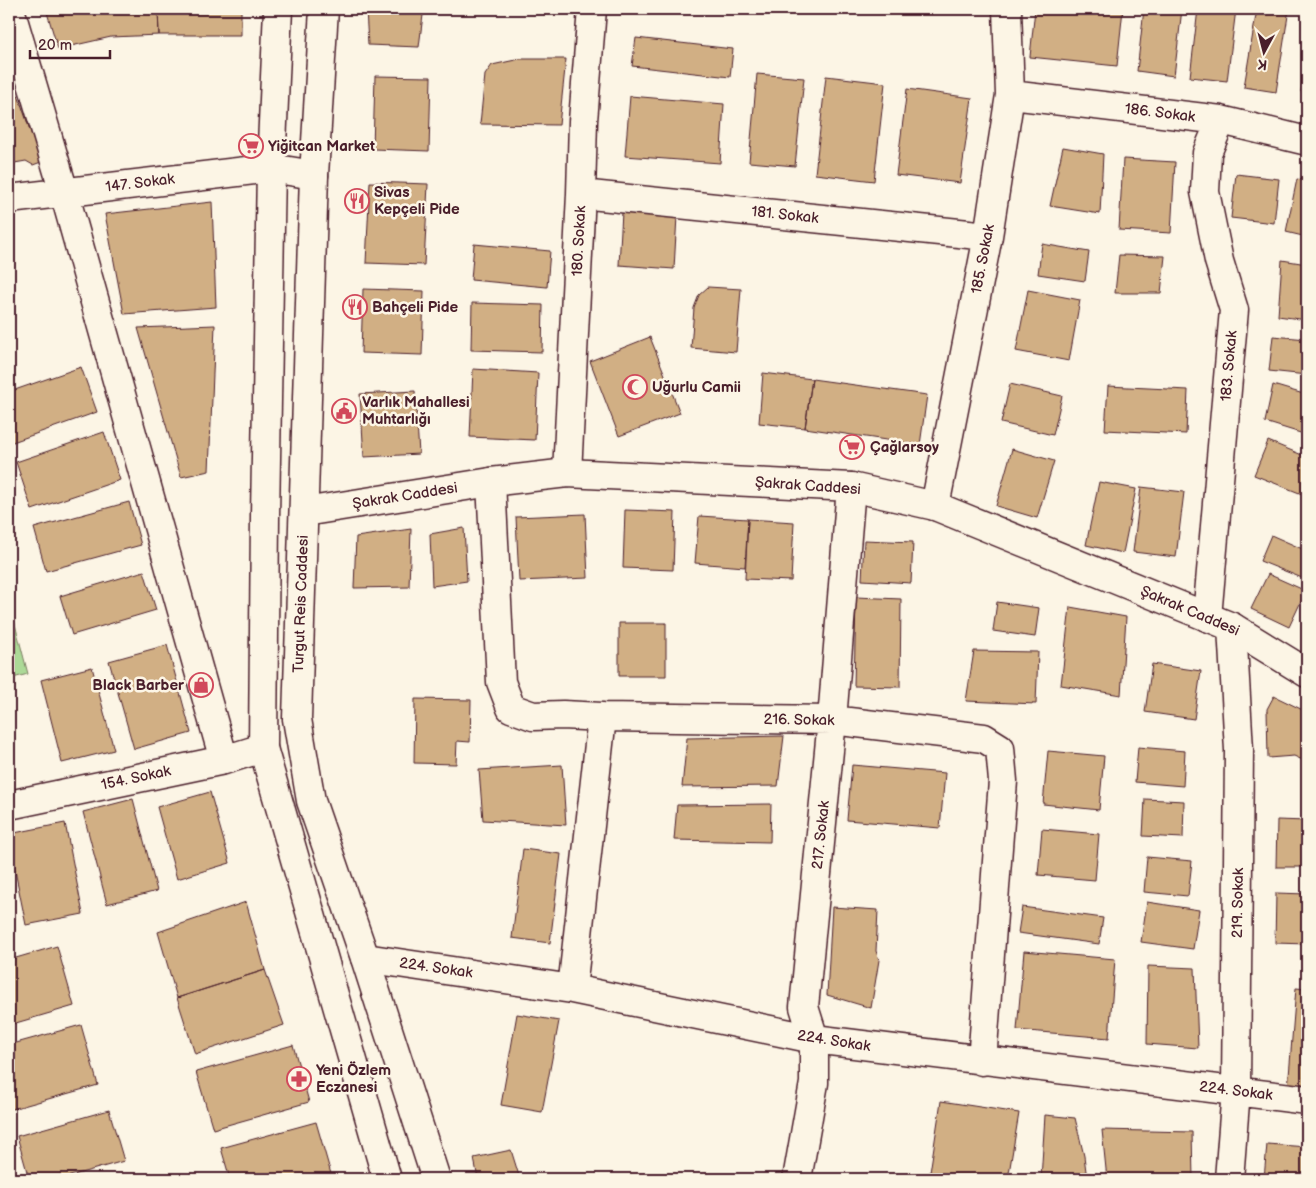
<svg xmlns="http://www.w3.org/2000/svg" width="1316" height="1188" viewBox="0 0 1316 1188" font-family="'Balsamiq Sans',sans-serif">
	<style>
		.green { fill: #acd997; stroke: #7b7c61 }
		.building { fill: #d1af84; stroke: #4a1f2b }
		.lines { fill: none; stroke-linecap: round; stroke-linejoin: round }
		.minor-casing { stroke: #4a1f2b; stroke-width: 31 }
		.tertiary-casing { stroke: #4a1f2b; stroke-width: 31 }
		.secondary-casing { stroke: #4a1f2b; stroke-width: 31 }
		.minor { stroke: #fcf5e5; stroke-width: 28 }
		.tertiary { stroke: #fcf5e5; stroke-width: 28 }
		.secondary { stroke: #fcf5e5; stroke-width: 28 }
		.labels { text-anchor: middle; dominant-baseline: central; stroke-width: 5; stroke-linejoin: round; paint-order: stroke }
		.street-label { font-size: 15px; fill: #4a1f2b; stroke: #fcf5e5 }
		.poi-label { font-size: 15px; font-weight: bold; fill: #4a1f2b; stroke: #fcf5e5; text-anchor: start }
	</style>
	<rect width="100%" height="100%" fill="#fcf5e5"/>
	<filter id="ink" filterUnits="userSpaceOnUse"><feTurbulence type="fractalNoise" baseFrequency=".02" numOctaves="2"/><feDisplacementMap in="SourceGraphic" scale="10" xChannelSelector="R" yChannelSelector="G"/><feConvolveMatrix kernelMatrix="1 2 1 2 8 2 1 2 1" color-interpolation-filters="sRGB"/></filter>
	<g filter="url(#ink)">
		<!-- green -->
		<path class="green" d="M 9,601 L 28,674 L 9,679 Z"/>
		<!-- building -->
		<path class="building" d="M 46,9 L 158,9 L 159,35 L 111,37 L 58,49 Z
			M 158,9 L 241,9 L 241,35 L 159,35 Z
			M 366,9 L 421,9 L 423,15 L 419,47 L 368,45 Z
			M 450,9 L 471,9 L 450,12 Z
			M 1035,9 L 1123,9 L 1117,66 L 1030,57 Z
			M 1144,9 L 1182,9 L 1174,76 L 1137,71 Z
			M 1198,9 L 1236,9 L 1227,81 L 1190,77 Z
			M 1257,9 L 1289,9 L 1276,92 L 1244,87 Z
			M 636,38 L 733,49 L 730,77 L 632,66 Z
			M 1307,41 L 1307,93 L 1301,92 Z
			M 520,59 L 566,59 L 559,125 L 480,124 L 485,75 L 492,65 Z
			M 9,69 L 41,162 L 33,165 L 26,161 L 9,164 Z
			M 757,74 L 804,78 L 795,166 L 749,162 Z
			M 375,76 L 431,77 L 429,151 L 373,149 Z
			M 826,76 L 885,83 L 874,181 L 815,174 Z
			M 907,89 L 972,98 L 960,183 L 896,175 Z
			M 630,96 L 724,104 L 720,163 L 625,156 Z
			M 1063,147 L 1103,154 L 1100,214 L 1050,206 Z
			M 1123,159 L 1175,162 L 1171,233 L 1119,230 Z
			M 1236,174 L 1279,179 L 1274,223 L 1231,218 Z
			M 1297,179 L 1307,181 L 1307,237 L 1286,232 Z
			M 370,182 L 428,184 L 424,265 L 366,263 Z
			M 212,202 L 216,307 L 124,314 L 105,214 Z
			M 622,212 L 677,216 L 674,269 L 619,265 Z
			M 474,244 L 550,251 L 547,287 L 471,280 Z
			M 1042,244 L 1089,252 L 1085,281 L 1038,274 Z
			M 1119,255 L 1165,256 L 1161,293 L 1115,293 Z
			M 1282,260 L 1307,264 L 1307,320 L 1278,316 Z
			M 708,287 L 741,289 L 736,352 L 691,348 L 694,308 L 699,295 Z
			M 363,289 L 424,291 L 422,355 L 361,353 Z
			M 1028,290 L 1080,300 L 1069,361 L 1016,351 Z
			M 472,303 L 543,305 L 542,352 L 471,350 Z
			M 215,325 L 209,471 L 181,477 L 138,328 Z
			M 1273,336 L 1307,339 L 1307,375 L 1269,371 Z
			M 650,337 L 680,413 L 619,436 L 590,361 Z
			M 81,367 L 97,412 L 10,443 L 9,392 Z
			M 473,369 L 538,373 L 535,440 L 470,437 Z
			M 763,373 L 812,379 L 805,428 L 759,423 Z
			M 812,379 L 927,395 L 920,445 L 805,428 Z
			M 1010,384 L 1062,396 L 1053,435 L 1001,423 Z
			M 1273,385 L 1307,395 L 1307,435 L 1265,422 Z
			M 1108,386 L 1188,390 L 1186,434 L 1105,430 Z
			M 415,391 L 419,454 L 364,457 L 360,394 Z
			M 104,432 L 120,480 L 32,510 L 16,462 Z
			M 1268,441 L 1307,457 L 1307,496 L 1254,475 Z
			M 1012,449 L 1054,461 L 1037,518 L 996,506 Z
			M 1099,482 L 1136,489 L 1123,553 L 1086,545 Z
			M 1141,487 L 1184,492 L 1176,557 L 1133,552 Z
			M 129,502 L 141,545 L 46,571 L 34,528 Z
			M 625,510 L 675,512 L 673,570 L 623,568 Z
			M 585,514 L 588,578 L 519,581 L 516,517 Z
			M 699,516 L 748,519 L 745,567 L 695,563 Z
			M 748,519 L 794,522 L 791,581 L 745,579 Z
			M 464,528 L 467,581 L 432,586 L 430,534 Z
			M 411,529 L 409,587 L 354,588 L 356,537 Z
			M 1271,535 L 1307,551 L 1307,580 L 1260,561 Z
			M 864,540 L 913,542 L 911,583 L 862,580 Z
			M 144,571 L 156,610 L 72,635 L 60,596 Z
			M 1268,574 L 1306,591 L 1289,627 L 1251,609 Z
			M 856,597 L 901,599 L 900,687 L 854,686 Z
			M 997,602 L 1039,608 L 1035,637 L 993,631 Z
			M 1070,607 L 1126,617 L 1121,695 L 1061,685 Z
			M 619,623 L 666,623 L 666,676 L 619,676 Z
			M 167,645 L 191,733 L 134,749 L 109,661 Z
			M 974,651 L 1038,652 L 1036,704 L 966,701 Z
			M 1152,664 L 1201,671 L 1194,719 L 1145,712 Z
			M 92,667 L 114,750 L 62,763 L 41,680 Z
			M 1274,696 L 1307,712 L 1307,762 L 1294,756 L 1268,758 L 1267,709 Z
			M 415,699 L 471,700 L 470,742 L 457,741 L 456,764 L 414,763 Z
			M 784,736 L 778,786 L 682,787 L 687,738 Z
			M 1138,747 L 1185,751 L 1183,786 L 1135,782 Z
			M 1048,751 L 1104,756 L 1099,810 L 1043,804 Z
			M 562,765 L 566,825 L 483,820 L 479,770 Z
			M 852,765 L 945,773 L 940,828 L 847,820 Z
			M 210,792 L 230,863 L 177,879 L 157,807 Z
			M 133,799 L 157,891 L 107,904 L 83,812 Z
			M 1145,799 L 1184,801 L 1183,838 L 1143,836 Z
			M 771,804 L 770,842 L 674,840 L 677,805 Z
			M 1277,820 L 1307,821 L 1307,867 L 1276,867 Z
			M 65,823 L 83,914 L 26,925 L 9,841 L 9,834 Z
			M 1042,829 L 1099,834 L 1095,880 L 1038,875 Z
			M 523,849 L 561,854 L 550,943 L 512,938 Z
			M 1147,857 L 1192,861 L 1188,896 L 1144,892 Z
			M 1276,893 L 1307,894 L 1307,944 L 1275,943 Z
			M 246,902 L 265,970 L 177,998 L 158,932 Z
			M 1147,902 L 1199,910 L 1193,949 L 1141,942 Z
			M 832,907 L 878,910 L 876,951 L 879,960 L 871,1008 L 827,995 Z
			M 1022,907 L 1103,918 L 1099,944 L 1018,933 Z
			M 57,946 L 74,1006 L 9,1025 L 9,960 Z
			M 1024,951 L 1115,959 L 1109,1038 L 1017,1030 Z
			M 1148,966 L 1195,968 L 1198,1048 L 1147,1044 Z
			M 265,970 L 284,1025 L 195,1054 L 177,998 Z
			M 1296,988 L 1307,989 L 1307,1091 L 1288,1089 Z
			M 517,1014 L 559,1021 L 542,1112 L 501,1105 Z
			M 81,1025 L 98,1085 L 9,1110 L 9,1045 Z
			M 293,1045 L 309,1102 L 213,1129 L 196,1072 Z
			M 941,1101 L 1019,1113 L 1008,1179 L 929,1179 Z
			M 109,1110 L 124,1161 L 59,1179 L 29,1179 L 17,1136 Z
			M 1045,1115 L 1075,1118 L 1084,1156 L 1087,1179 L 1041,1179 Z
			M 316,1122 L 331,1174 L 314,1179 L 230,1179 L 221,1148 Z
			M 1102,1130 L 1192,1132 L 1193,1179 L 1107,1179 Z
			M 1267,1144 L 1307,1147 L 1307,1179 L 1264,1179 Z
			M 511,1150 L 520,1179 L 478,1179 L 474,1158 Z"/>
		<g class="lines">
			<defs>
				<path id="minor" d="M 10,9 L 64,192 L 224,760
					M 1010,95 L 1221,120 L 1307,141
					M 581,194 L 988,236
					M 9,199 L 271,168 L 314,175
					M 567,473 L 581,194 L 583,121 L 592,9
					M 491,482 L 501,682 L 511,708 L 533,716 L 563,715 L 602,717 L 832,720 L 984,738 L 1000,748 L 1003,781 L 982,1061
					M 935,506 L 988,236 L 1010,95 L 1007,9
					M 1207,617 L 1234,310 L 1219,261 L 1205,192 L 1207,153 L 1221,120
					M 9,805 L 224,760 L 263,748
					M 365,958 L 572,989 L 814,1039 L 1307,1100
					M 572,989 L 602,717
					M 797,1179 L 814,1083 L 814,1039 L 804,1007 L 832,720 L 851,487
					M 1229,1179 L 1236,1090 L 1239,750 L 1232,627"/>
				<path id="tertiary" d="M 304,512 L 491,482 L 567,473 L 851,487 L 935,506 L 1232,627 L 1307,673"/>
				<path id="secondary" d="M 278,9 L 271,168 L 265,516 L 263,748 L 387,1179
					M 324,9 L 314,175 L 297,719 L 311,801 L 365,958 L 436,1179"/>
			</defs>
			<!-- minor casing -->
			<use href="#minor" class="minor-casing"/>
			<!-- tertiary casing -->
			<use href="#tertiary" class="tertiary-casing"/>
			<!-- secondary casing -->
			<use href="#secondary" class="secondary-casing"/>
			<!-- minor -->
			<use href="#minor" class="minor"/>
			<!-- tertiary -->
			<use href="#tertiary" class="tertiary"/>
			<!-- secondary -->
			<use href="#secondary" class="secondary"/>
		</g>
	</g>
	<!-- icons -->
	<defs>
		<symbol id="supermarket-ring" viewBox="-11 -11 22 22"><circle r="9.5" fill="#fcf5e5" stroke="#d1495b" stroke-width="1.5"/><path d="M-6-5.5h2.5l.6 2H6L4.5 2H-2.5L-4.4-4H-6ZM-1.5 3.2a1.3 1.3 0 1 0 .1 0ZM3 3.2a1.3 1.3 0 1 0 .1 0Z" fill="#d1495b"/></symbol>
		<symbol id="restaurant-ring" viewBox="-11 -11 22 22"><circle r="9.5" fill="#fcf5e5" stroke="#d1495b" stroke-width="1.5"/><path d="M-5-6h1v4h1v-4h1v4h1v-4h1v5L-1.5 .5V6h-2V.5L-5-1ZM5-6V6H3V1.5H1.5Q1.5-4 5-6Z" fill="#d1495b"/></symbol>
		<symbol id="mosque-ring" viewBox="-11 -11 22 22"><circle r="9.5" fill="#fcf5e5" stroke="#d1495b" stroke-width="1.5"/><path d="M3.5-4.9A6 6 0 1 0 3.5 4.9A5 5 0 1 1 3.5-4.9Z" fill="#d1495b"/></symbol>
		<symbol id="civic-ring" viewBox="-11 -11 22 22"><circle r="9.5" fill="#fcf5e5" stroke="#d1495b" stroke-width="1.5"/><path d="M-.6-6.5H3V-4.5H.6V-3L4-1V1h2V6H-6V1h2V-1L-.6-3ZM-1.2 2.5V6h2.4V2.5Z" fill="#d1495b"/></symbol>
		<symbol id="shop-ring" viewBox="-11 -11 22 22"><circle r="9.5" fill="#fcf5e5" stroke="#d1495b" stroke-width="1.5"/><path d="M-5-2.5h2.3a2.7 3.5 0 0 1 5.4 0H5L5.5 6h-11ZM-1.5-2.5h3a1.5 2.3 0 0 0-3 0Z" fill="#d1495b"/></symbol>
		<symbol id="pharmacy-ring" viewBox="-11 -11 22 22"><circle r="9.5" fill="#fcf5e5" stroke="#d1495b" stroke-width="1.5"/><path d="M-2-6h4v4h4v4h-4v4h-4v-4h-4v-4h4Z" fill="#d1495b"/></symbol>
	</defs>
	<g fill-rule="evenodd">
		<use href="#supermarket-ring" x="237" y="132" width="28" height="28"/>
		<use href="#restaurant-ring" x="343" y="187" width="28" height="28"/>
		<use href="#restaurant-ring" x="341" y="293" width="28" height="28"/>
		<use href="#mosque-ring" x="621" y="373" width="28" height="28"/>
		<use href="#civic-ring" x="330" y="397" width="28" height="28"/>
		<use href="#supermarket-ring" x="838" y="433" width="28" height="28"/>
		<use href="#shop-ring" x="187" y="671" width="28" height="28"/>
		<use href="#pharmacy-ring" x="285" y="1065" width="28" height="28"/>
	</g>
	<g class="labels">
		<!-- street labels -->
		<g class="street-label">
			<text transform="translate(1160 113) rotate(7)">186. Sokak</text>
			<text transform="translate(140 183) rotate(-7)">147. Sokak</text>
			<text transform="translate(785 215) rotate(6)">181. Sokak</text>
			<text transform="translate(579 241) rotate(-87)">180. Sokak</text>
			<text transform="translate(983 259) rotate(-79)">185. Sokak</text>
			<text transform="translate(1229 366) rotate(-85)">183. Sokak</text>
			<text transform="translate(808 486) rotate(4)">Şakrak Caddesi</text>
			<text transform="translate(405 496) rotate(-9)">Şakrak Caddesi</text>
			<text transform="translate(301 604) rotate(-88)">Turgut Reis Caddesi</text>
			<text transform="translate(1190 611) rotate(23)">Şakrak Caddesi</text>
			<text transform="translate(799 720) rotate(1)">216. Sokak</text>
			<text transform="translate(136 778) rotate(-12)">154. Sokak</text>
			<text transform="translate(821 835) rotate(-84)">217. Sokak</text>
			<text transform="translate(1238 903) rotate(-89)">219. Sokak</text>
			<text transform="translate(436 968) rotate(8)">224. Sokak</text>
			<text transform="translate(834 1041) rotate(9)">224. Sokak</text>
			<text transform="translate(1236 1091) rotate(7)">224. Sokak</text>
		</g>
		<!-- poi labels -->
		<g class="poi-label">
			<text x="268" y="146">Yiğitcan Market</text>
			<text x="374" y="192">Sivas<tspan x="374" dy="17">Kepçeli Pide</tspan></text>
			<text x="372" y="307">Bahçeli Pide</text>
			<text x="652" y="387">Uğurlu Camii</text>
			<text x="362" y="402">Varlık Mahallesi<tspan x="362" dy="17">Muhtarlığı</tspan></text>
			<text x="870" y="447">Çağlarsoy</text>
			<text x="184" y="685" text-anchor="end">Black Barber</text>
			<text x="316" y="1070">Yeni Özlem<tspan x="316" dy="17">Eczanesi</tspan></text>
		</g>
	</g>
	<!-- margin -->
	<rect width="1316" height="1188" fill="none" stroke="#fcf5e5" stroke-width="30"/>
	<rect x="15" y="15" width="1286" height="1158" fill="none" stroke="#4a1f2b" stroke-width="2" filter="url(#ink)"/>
	<!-- north arrow -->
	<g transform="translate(1264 52) rotate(187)" stroke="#fcf5e5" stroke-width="4" paint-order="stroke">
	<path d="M0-4L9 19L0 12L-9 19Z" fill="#4a1f2b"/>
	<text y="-8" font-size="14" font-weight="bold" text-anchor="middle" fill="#4a1f2b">K</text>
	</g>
	<!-- scale -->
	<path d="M30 50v8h80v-8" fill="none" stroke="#4a1f2b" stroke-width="2.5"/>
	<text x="38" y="50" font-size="15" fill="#4a1f2b" stroke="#fcf5e5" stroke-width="4" paint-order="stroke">20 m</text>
</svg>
